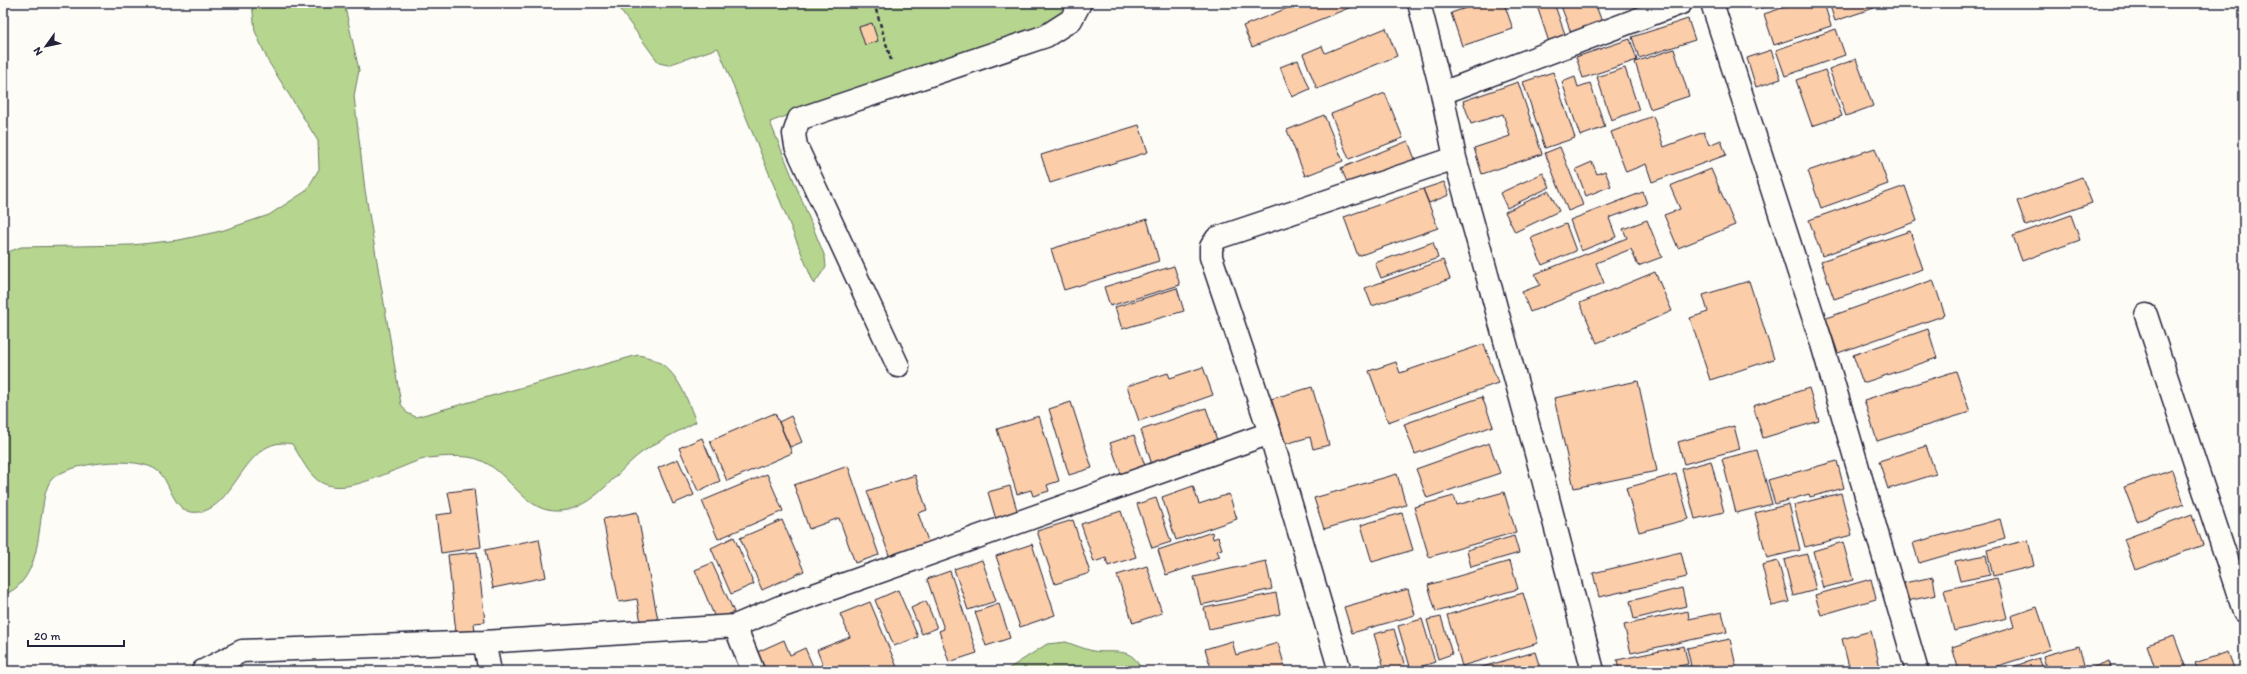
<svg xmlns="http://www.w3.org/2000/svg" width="2247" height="674" viewBox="0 0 2247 674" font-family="Itim,sans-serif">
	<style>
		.green { fill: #b6d58f; stroke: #6c7c65 }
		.building { fill: #fbcda9; stroke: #22223b }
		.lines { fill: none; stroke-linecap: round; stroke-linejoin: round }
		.street-casing { stroke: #22223b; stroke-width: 25 }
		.path { stroke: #22223b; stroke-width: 2.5; stroke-dasharray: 4 3; stroke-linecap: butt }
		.street { stroke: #fdfcf7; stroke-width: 22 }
	</style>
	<rect width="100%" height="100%" fill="#fdfcf7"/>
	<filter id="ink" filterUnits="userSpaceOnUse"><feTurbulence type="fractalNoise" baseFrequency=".025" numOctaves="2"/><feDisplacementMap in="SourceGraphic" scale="8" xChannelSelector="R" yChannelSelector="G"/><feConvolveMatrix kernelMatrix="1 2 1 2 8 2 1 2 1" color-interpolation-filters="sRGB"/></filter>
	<g filter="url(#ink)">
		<!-- green -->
		<path class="green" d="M 252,3 L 344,3 L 359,70 L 354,96 L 365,190 L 401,404 L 407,413 L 416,417 L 638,355 C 674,360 684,391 696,422 C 677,432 658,441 641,453 C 616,472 599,502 567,510 C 521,520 510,462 468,457 C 456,456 441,456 429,458 C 399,463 341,505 314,477 C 305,468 299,454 292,444 C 242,433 235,518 191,512 C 173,510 170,481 158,471 C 139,455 67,462 51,480 C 46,487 44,498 43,506 C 38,532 39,566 18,586 C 14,590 8,593 3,596 L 3,254 L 21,247 L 132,245 L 179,240 L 221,231 L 269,215 L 306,191 L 319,169 L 318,141 L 268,61 L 255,31 Z
			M 615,3 L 1075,3 L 1064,20 L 857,90 L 770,122 L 825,257 L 826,267 L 814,284 L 718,48 L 668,65 L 659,63 Z
			M 1066,642 C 1075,645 1084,649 1093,651 C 1112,654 1134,645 1141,671 L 1005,671 L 1047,644 Z"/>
		<!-- building -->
		<path class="building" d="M 1300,3 L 1361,3 L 1252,47 L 1243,26 Z
			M 1480,3 L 1504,3 L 1513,29 L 1462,46 L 1451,13 Z
			M 1536,3 L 1554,3 L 1566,37 L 1549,42 Z
			M 1560,3 L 1595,3 L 1602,22 L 1571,33 Z
			M 1752,3 L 1775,3 L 1755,10 Z
			M 1797,3 L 1824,3 L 1831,26 L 1774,45 L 1764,14 Z
			M 1829,3 L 1872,3 L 1874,8 L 1835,21 Z
			M 1688,19 L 1695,40 L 1639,58 L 1632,37 Z
			M 872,23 L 878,41 L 865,45 L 859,27 Z
			M 1386,28 L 1397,56 L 1317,89 L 1303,54 L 1322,46 L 1325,53 Z
			M 1836,29 L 1845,55 L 1785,76 L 1776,50 Z
			M 1630,39 L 1637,60 L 1583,78 L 1576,57 Z
			M 1674,49 L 1689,96 L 1650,109 L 1635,62 Z
			M 1771,50 L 1781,79 L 1756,87 L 1747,58 Z
			M 1856,59 L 1873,106 L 1846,116 L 1829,69 Z
			M 1298,60 L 1310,89 L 1292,97 L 1280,67 Z
			M 1625,68 L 1639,110 L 1611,120 L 1597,77 Z
			M 1825,70 L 1842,116 L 1812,126 L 1796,80 Z
			M 1553,72 L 1575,138 L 1545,148 L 1523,82 Z
			M 1575,77 L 1578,87 L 1590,83 L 1605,127 L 1580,136 L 1562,82 Z
			M 1518,82 L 1542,154 L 1482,174 L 1474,148 L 1510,136 L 1503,114 L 1471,124 L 1463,101 Z
			M 1385,93 L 1403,138 L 1349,159 L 1331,114 Z
			M 1324,115 L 1343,161 L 1305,176 L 1287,130 Z
			M 1653,116 L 1664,147 L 1704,132 L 1709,145 L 1721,140 L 1726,155 L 1652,182 L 1646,164 L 1626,172 L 1611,132 Z
			M 1139,125 L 1148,152 L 1050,183 L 1041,155 Z
			M 1408,141 L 1416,162 L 1350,189 L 1341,168 Z
			M 1560,147 L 1583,205 L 1568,211 L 1545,153 Z
			M 1875,148 L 1888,184 L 1821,208 L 1808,171 Z
			M 1592,162 L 1597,174 L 1605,171 L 1611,186 L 1586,196 L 1576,169 Z
			M 1711,169 L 1735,225 L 1678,248 L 1664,215 L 1680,209 L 1670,186 Z
			M 1543,173 L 1550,187 L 1507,208 L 1500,193 Z
			M 2082,177 L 2092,203 L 2026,226 L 2017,201 Z
			M 1444,182 L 1449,195 L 1429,203 L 1423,189 Z
			M 1905,186 L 1917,221 L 1822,256 L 1809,220 Z
			M 1423,189 L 1438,228 L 1358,256 L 1344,217 Z
			M 1549,191 L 1559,211 L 1515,232 L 1505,212 Z
			M 1643,192 L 1647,204 L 1609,218 L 1616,237 L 1581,251 L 1570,220 Z
			M 2071,215 L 2080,240 L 2022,261 L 2013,236 Z
			M 1147,219 L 1159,261 L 1064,290 L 1051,249 Z
			M 1647,220 L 1662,257 L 1638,266 L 1631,249 L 1596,263 L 1604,283 L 1530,312 L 1522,292 L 1540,285 L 1535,274 L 1627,238 L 1623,229 Z
			M 1566,224 L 1576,251 L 1542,265 L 1531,238 Z
			M 1910,231 L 1923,269 L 1834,299 L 1821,261 Z
			M 1433,242 L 1438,258 L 1381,278 L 1375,263 Z
			M 1443,260 L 1450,279 L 1372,306 L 1365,288 Z
			M 1174,266 L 1180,285 L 1110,306 L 1104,287 Z
			M 1655,272 L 1672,311 L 1597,343 L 1580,303 Z
			M 1933,280 L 1945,315 L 1838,353 L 1826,318 Z
			M 1749,281 L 1774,359 L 1710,380 L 1690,318 L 1708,312 L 1703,295 Z
			M 1177,288 L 1184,311 L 1122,329 L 1115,307 Z
			M 1928,329 L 1937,358 L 1863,383 L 1853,355 Z
			M 1484,344 L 1498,383 L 1388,422 L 1369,371 L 1396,362 L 1400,373 Z
			M 1203,367 L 1213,395 L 1139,421 L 1127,386 L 1168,373 L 1170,378 Z
			M 1956,371 L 1970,412 L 1877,441 L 1864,400 Z
			M 1638,381 L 1657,471 L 1574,488 L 1554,398 Z
			M 1312,387 L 1329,445 L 1313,449 L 1310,437 L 1285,444 L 1271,399 Z
			M 1809,388 L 1819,421 L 1763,438 L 1753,406 Z
			M 1482,397 L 1493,426 L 1415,454 L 1404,424 Z
			M 1071,402 L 1092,468 L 1069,475 L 1049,409 Z
			M 1206,408 L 1219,446 L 1153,468 L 1141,430 Z
			M 775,413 L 792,453 L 727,481 L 710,441 Z
			M 791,416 L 802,442 L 790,447 L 779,422 Z
			M 1039,416 L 1059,481 L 1047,485 L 1049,491 L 1033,496 L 1031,490 L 1017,494 L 997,429 Z
			M 1734,426 L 1740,449 L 1684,464 L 1678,442 Z
			M 1134,435 L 1147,471 L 1123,479 L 1110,443 Z
			M 702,438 L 720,481 L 698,491 L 679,448 Z
			M 1489,443 L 1500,473 L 1427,498 L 1416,469 Z
			M 1926,446 L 1936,474 L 1888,489 L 1879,461 Z
			M 1757,450 L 1772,504 L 1736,513 L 1722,459 Z
			M 678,459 L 694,495 L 673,504 L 658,468 Z
			M 1711,461 L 1724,512 L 1695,519 L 1682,469 Z
			M 1837,461 L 1844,488 L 1810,497 L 1809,494 L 1775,504 L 1768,480 Z
			M 848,466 L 879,555 L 855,563 L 839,518 L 809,529 L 794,485 Z
			M 2172,470 L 2184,504 L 2137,521 L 2124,487 Z
			M 767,474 L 783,511 L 718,539 L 702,501 Z
			M 1397,474 L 1406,505 L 1324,529 L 1314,498 Z
			M 1676,474 L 1689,519 L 1639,532 L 1626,488 Z
			M 915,475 L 927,510 L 918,513 L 929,544 L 890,558 L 867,491 Z
			M 1010,486 L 1019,517 L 997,523 L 988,492 Z
			M 1193,486 L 1199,504 L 1229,494 L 1237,519 L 1176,540 L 1162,497 Z
			M 474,489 L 481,547 L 441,553 L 436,515 L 452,513 L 448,492 Z
			M 1504,492 L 1516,532 L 1429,557 L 1414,507 L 1454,496 L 1457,505 Z
			M 1841,493 L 1852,535 L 1805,547 L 1794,505 Z
			M 1156,498 L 1171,542 L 1152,548 L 1137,504 Z
			M 1789,504 L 1800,550 L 1767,558 L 1755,513 Z
			M 1121,511 L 1136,557 L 1108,566 L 1106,558 L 1094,562 L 1081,524 Z
			M 637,512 L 658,620 L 641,623 L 637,599 L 619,602 L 603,519 Z
			M 1402,513 L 1413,550 L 1372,562 L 1361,525 Z
			M 2192,514 L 2203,545 L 2135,570 L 2124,539 Z
			M 2000,519 L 2005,538 L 1919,563 L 1913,543 Z
			M 782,520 L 804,571 L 762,590 L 740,538 Z
			M 1073,520 L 1090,573 L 1055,584 L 1037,531 Z
			M 1212,532 L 1213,539 L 1218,537 L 1222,549 L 1217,551 L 1220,557 L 1166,575 L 1158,550 Z
			M 1514,536 L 1519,553 L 1471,567 L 1467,550 Z
			M 734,537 L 754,584 L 731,594 L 711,548 Z
			M 539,539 L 546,577 L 493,588 L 485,550 Z
			M 2028,540 L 2034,566 L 1993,576 L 1987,550 Z
			M 1843,542 L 1853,580 L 1823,588 L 1813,551 Z
			M 1032,544 L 1055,615 L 1020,627 L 996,556 Z
			M 477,552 L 485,622 L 474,623 L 475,632 L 456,633 L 448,555 Z
			M 1681,552 L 1687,577 L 1599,597 L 1593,573 Z
			M 1807,554 L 1816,590 L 1793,596 L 1784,560 Z
			M 1986,555 L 1990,575 L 1960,581 L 1955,561 Z
			M 982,560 L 996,601 L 968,610 L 954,569 Z
			M 1266,561 L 1272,589 L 1201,605 L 1194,577 Z
			M 1510,561 L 1518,589 L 1436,612 L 1428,585 Z
			M 1778,561 L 1789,602 L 1772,606 L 1762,565 Z
			M 712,563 L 734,612 L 716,620 L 695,570 Z
			M 1147,566 L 1162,613 L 1133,623 L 1117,575 Z
			M 950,571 L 977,653 L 949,662 L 939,631 L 944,629 L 927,579 Z
			M 1933,577 L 1936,595 L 1907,601 L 1904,583 Z
			M 1997,578 L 2007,618 L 1954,631 L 1944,590 Z
			M 1871,579 L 1876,599 L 1821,615 L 1815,595 Z
			M 1682,588 L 1686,606 L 1634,619 L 1630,601 Z
			M 1408,589 L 1415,615 L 1352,633 L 1344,607 Z
			M 898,590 L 918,637 L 894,646 L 875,600 Z
			M 1276,593 L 1280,614 L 1209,629 L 1204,608 Z
			M 1523,593 L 1538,643 L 1462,666 L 1447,615 Z
			M 926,601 L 937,628 L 922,634 L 911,608 Z
			M 870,602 L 897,667 L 888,671 L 825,671 L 817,650 L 850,637 L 840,614 Z
			M 999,604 L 1010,638 L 986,646 L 975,612 Z
			M 2037,607 L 2051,649 L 1982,671 L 1959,671 L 1952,647 L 2014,627 L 2011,616 Z
			M 1688,611 L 1689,619 L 1722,612 L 1727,632 L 1631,653 L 1624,625 Z
			M 1441,617 L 1452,654 L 1438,659 L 1427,620 Z
			M 1422,619 L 1435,662 L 1411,670 L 1398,626 Z
			M 1394,629 L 1406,670 L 1385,671 L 1374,634 Z
			M 1871,631 L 1881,671 L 1850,671 L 1842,639 Z
			M 2174,636 L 2187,671 L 2156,671 L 2147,645 Z
			M 1730,639 L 1737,671 L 1667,671 L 1691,666 L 1687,648 Z
			M 784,640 L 790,655 L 805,648 L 815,671 L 763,671 L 755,653 Z
			M 1232,641 L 1236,655 L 1278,643 L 1286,671 L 1212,671 L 1205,649 Z
			M 1684,646 L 1688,664 L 1657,671 L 1619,671 L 1617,660 Z
			M 2079,646 L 2084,665 L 2062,671 L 2047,671 L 2043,656 Z
			M 1535,652 L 1541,671 L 1468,671 Z
			M 2228,652 L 2235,671 L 2198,671 L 2195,663 Z
			M 2039,658 L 2044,671 L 2000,671 Z
			M 2109,661 L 2112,671 L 2092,671 L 2091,668 Z"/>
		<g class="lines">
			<defs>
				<path id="street" d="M 1419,3 L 1442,93 L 1455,158 L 1543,479 L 1593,671
					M 1712,3 L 1822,344 L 1917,671
					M 1442,93 L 1681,3
					M 2146,315 L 2244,611
					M 898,366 L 796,146 L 794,134 L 799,119 L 1046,36 L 1071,20 L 1080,3
					M 735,626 L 753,671
					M 484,642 L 490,671
					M 203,671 L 242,651 L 484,642 L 735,626 L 780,607 L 1270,433
					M 1340,671 L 1270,433 L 1211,257 L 1211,247 L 1217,238 L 1455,158"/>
			</defs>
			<!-- street casing -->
			<use href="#street" class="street-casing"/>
			<!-- path -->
			<path class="path" d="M 874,3 L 891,60"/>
			<!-- street -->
			<use href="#street" class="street"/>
		</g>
	</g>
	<!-- margin -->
	<rect width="2247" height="674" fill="none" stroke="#fdfcf7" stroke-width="16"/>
	<rect x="8" y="8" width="2231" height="658" fill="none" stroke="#22223b" stroke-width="1.5" filter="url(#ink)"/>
	<!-- north arrow -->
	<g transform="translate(46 46) rotate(237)" stroke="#fdfcf7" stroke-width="3" paint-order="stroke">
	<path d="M0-3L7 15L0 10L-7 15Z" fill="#22223b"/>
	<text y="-6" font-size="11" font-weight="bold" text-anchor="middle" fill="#22223b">N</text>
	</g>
	<!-- scale -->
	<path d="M28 640v6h96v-6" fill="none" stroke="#22223b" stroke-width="2"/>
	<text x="34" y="640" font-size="12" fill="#22223b" stroke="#fdfcf7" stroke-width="3" paint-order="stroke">20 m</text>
</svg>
